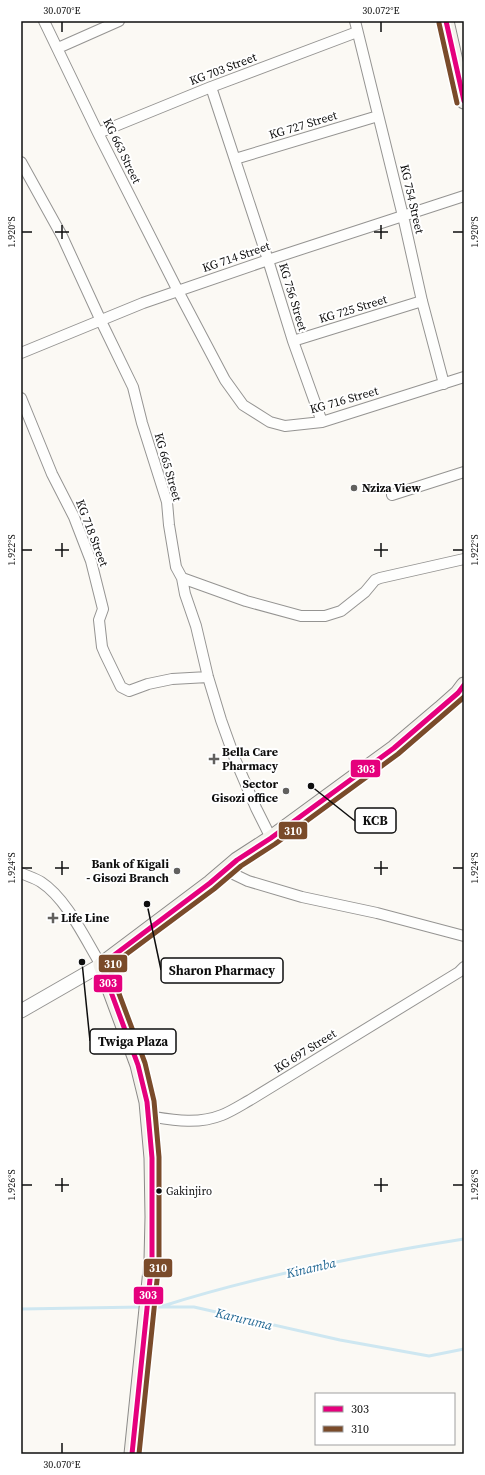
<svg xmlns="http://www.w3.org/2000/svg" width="485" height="1475" viewBox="0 0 485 1475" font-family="'Source Serif 4',serif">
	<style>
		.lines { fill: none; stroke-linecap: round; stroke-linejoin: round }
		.stream { stroke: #cee7f1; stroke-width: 3 }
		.minor-casing { stroke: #959492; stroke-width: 12 }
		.tertiary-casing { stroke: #959492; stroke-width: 15 }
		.secondary-casing { stroke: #8b8a88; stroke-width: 17 }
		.minor { stroke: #fefefd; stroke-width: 10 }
		.tertiary { stroke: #fefefd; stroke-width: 13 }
		.secondary { stroke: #f4f2ec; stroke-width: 15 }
		.bus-1-casing { stroke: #fff; stroke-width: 8 }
		.bus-2-casing { stroke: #fff; stroke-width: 8 }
		.bus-1 { stroke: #e5007d; stroke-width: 5 }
		.bus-2 { stroke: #7a4b2a; stroke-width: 5 }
		.ticks { fill: none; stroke: #0e0e0e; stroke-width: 1.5 }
		.poi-dot { fill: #61605e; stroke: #fff; stroke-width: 1.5 }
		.bus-dot { fill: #0e0e0e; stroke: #fff; stroke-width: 1.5 }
		.labels { text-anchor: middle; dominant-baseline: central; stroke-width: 4; stroke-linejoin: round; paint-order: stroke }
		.bus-label { font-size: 11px; fill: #0e0e0e; stroke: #fff; text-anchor: start }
		.street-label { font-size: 12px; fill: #0e0e0e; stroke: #fff }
		.poi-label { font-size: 12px; font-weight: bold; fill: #0e0e0e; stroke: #fff; text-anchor: start }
		.water-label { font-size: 13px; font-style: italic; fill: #246994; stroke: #fff }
		.leader { fill: none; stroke: #0e0e0e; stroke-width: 1.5 }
		.callout-dot { fill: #0e0e0e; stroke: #fff; stroke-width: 1.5 }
		.callout { fill: #fff; stroke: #0e0e0e; stroke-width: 1.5 }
		.callout-label { font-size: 13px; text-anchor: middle; font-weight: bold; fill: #0e0e0e }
		.line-badge { stroke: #fff; stroke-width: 1.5 }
		.badge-label { font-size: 11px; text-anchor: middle; font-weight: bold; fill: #fff }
		.neatline { fill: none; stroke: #0e0e0e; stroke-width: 1.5 }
		.ticks-label { font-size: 10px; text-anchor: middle; fill: #0e0e0e }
	</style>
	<rect width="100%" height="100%" fill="#fbf9f4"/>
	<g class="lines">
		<!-- stream -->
		<path class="stream" d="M 163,1306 C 261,1275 363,1255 464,1239
			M 151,1307 L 194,1307 L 340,1340 L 429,1356 L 464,1349
			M 21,1309 L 142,1307"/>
		<defs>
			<path id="minor" d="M 44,21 L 98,133 L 178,291 L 225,380 L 243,405 L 270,422 L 285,426 L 322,422 L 464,377
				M 355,21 L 403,216 L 422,301 L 444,384
				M 58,48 L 119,21
				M 211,87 L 268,260 L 293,341 L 322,422
				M 98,133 L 211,87 L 357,32
				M 235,159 L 378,116
				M 21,162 L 62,236 L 101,321 L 133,387 L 142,423 L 167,502 L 169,525 L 176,567 L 182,578 L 185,594 L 196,626 L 208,677 L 221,720 L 235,759 L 256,808 L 271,838
				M 293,341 L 422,301
				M 21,353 L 143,303 L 268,260 L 464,196
				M 21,398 L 52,474 L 74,517 L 91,561 L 103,609 L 99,620 L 102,647 L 105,654 L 121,687 L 129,691 L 148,684 L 172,679 L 208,677
				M 392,495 L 464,472
				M 182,578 L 246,601 L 301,616 L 325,616 L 341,611 L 365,592 L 375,580 L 380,578 L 464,559
				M 225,870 L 248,881 L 302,897 L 377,913 L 464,936
				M 21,873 C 27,876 35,878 41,882 C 67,899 85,939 101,965
				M 148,1116 C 173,1120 197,1125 222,1115 C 232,1111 241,1105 250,1100 L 459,972 L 464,967"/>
			<path id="tertiary" d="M 21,1011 L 101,965"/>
			<path id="secondary" d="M 446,21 L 464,101
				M 132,1454 L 152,1260 L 153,1217 L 152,1158 L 147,1102 L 138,1065 L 101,965 L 210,883 L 237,860 L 271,838 L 394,748 L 440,709 L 458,693 L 464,685"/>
		</defs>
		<!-- minor casing -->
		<use href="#minor" class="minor-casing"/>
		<!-- tertiary casing -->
		<use href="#tertiary" class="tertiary-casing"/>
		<!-- secondary casing -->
		<use href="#secondary" class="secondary-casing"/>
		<!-- minor -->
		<use href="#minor" class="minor"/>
		<!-- tertiary -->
		<use href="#tertiary" class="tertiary"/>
		<!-- secondary -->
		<use href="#secondary" class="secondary"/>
		<defs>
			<path id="bus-1" d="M 446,21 L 464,101
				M 132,1454 L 152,1260 L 152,1158 L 147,1102 L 138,1065 L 101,965 L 210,883 L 237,860 L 271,838 L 394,748 L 458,693 L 464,685"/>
			<path id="bus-2" d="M 439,23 L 457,103
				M 139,1454 L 159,1261 L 159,1157 L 154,1101 L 145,1063 L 109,967 L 214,889 L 241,866 L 275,844 L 398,754 L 464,697"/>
		</defs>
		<!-- bus-1 casing -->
		<use href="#bus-1" class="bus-1-casing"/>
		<!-- bus-2 casing -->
		<use href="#bus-2" class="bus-2-casing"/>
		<!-- bus-1 -->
		<use href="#bus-1" class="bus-1"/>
		<!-- bus-2 -->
		<use href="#bus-2" class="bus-2"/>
	</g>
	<!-- ticks -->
	<path class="ticks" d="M 62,22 L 62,32M 381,22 L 381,32M 62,225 L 62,239M 381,225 L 381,239M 22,232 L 32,232M 55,232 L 69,232M 374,232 L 388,232M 453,232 L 463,232M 62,543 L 62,557M 381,543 L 381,557M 22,550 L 32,550M 55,550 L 69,550M 374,550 L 388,550M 453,550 L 463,550M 62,861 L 62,875M 381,861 L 381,875M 22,868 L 32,868M 55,868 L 69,868M 374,868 L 388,868M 453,868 L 463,868M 62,1178 L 62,1192M 381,1178 L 381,1192M 22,1185 L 32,1185M 55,1185 L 69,1185M 374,1185 L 388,1185M 453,1185 L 463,1185M 62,1443 L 62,1453"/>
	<!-- markers -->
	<g class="poi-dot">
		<circle cx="354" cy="488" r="4"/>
		<path d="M212 753h4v4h4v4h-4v4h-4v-4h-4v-4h4z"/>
		<circle cx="286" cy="791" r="4"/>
		<circle cx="177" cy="871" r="4"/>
		<path d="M51 912h4v4h4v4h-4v4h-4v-4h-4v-4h4z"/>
	</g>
	<circle class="bus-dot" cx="159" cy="1191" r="3.5"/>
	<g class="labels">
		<!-- bus labels -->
		<g class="bus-label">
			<text x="166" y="1191">Gakinjiro</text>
		</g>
		<!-- street labels -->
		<g class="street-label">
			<text transform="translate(223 69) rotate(-21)">KG 703 Street</text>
			<text transform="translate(303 125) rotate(-17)">KG 727 Street</text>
			<text transform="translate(122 151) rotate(64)">KG 663 Street</text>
			<text transform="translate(412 199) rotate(77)">KG 754 Street</text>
			<text transform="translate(236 257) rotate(-19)">KG 714 Street</text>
			<text transform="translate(293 297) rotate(73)">KG 756 Street</text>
			<text transform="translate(353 309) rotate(-17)">KG 725 Street</text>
			<text transform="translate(344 400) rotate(-16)">KG 716 Street</text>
			<text transform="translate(168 467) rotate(74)">KG 665 Street</text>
			<text transform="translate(92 533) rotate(69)">KG 718 Street</text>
			<text transform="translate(305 1051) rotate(-32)">KG 697 Street</text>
		</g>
		<!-- poi labels -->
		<g class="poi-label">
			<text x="362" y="488">Nziza View</text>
			<text x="222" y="752">Bella Care<tspan x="222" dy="14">Pharmacy</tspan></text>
			<text x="278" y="784" text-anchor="end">Sector<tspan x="278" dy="14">Gisozi office</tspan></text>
			<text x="169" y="864" text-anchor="end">Bank of Kigali<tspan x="169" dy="14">- Gisozi Branch</tspan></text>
			<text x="61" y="918">Life Line</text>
		</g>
		<!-- water labels -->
		<g class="water-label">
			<text transform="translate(311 1268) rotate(-13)">Kinamba</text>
			<text transform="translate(244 1319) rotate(13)">Karuruma</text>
		</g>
	</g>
	<!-- callouts -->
	<path class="leader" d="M311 786L355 821M147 904L161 970M82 962L90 1041"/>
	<g class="callout-dot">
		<circle cx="311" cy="786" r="4"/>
		<circle cx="147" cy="904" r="4"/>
		<circle cx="82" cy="962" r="4"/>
	</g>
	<g class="callout">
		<rect x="355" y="808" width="41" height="25" rx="4"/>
		<rect x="161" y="958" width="122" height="25" rx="4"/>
		<rect x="90" y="1029" width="86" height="25" rx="4"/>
	</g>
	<g class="callout-label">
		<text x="375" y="825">KCB</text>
		<text x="222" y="975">Sharon Pharmacy</text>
		<text x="133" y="1046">Twiga Plaza</text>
	</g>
	<g class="line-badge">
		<rect x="350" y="759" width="31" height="19" rx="4" fill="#e5007d"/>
		<rect x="278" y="821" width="30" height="19" rx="4" fill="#7a4b2a"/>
		<rect x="98" y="954" width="30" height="19" rx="4" fill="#7a4b2a"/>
		<rect x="93" y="974" width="30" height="19" rx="4" fill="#e5007d"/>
		<rect x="143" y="1258" width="30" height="20" rx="4" fill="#7a4b2a"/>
		<rect x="133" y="1286" width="31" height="19" rx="4" fill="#e5007d"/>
	</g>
	<g class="badge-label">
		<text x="366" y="773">303</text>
		<text x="293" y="835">310</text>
		<text x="113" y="968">310</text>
		<text x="108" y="987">303</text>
		<text x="158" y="1272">310</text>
		<text x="148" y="1299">303</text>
	</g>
	<!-- border -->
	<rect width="485" height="1475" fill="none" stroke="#ffffff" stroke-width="44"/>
	<!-- legend -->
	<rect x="315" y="1393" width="140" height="52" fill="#ffffff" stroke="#9f9f9f"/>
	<rect x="323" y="1406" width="20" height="6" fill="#e5007d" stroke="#9f9f9f"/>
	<text x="351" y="1413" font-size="12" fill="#0e0e0e">303</text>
	<rect x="323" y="1426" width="20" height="6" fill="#7a4b2a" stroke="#9f9f9f"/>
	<text x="351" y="1433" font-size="12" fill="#0e0e0e">310</text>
	<rect x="22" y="22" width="441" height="1431" class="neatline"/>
	<g class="ticks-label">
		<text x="62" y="14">30.070°E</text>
		<text x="381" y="14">30.072°E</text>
		<text transform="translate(11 232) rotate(-90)" y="4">1.920°S</text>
		<text transform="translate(474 232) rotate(-90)" y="4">1.920°S</text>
		<text transform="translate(11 550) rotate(-90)" y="4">1.922°S</text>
		<text transform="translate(474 550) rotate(-90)" y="4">1.922°S</text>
		<text transform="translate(11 868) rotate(-90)" y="4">1.924°S</text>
		<text transform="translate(474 868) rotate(-90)" y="4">1.924°S</text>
		<text transform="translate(11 1185) rotate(-90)" y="4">1.926°S</text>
		<text transform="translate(474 1185) rotate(-90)" y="4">1.926°S</text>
		<text x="62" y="1468">30.070°E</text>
	</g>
</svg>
